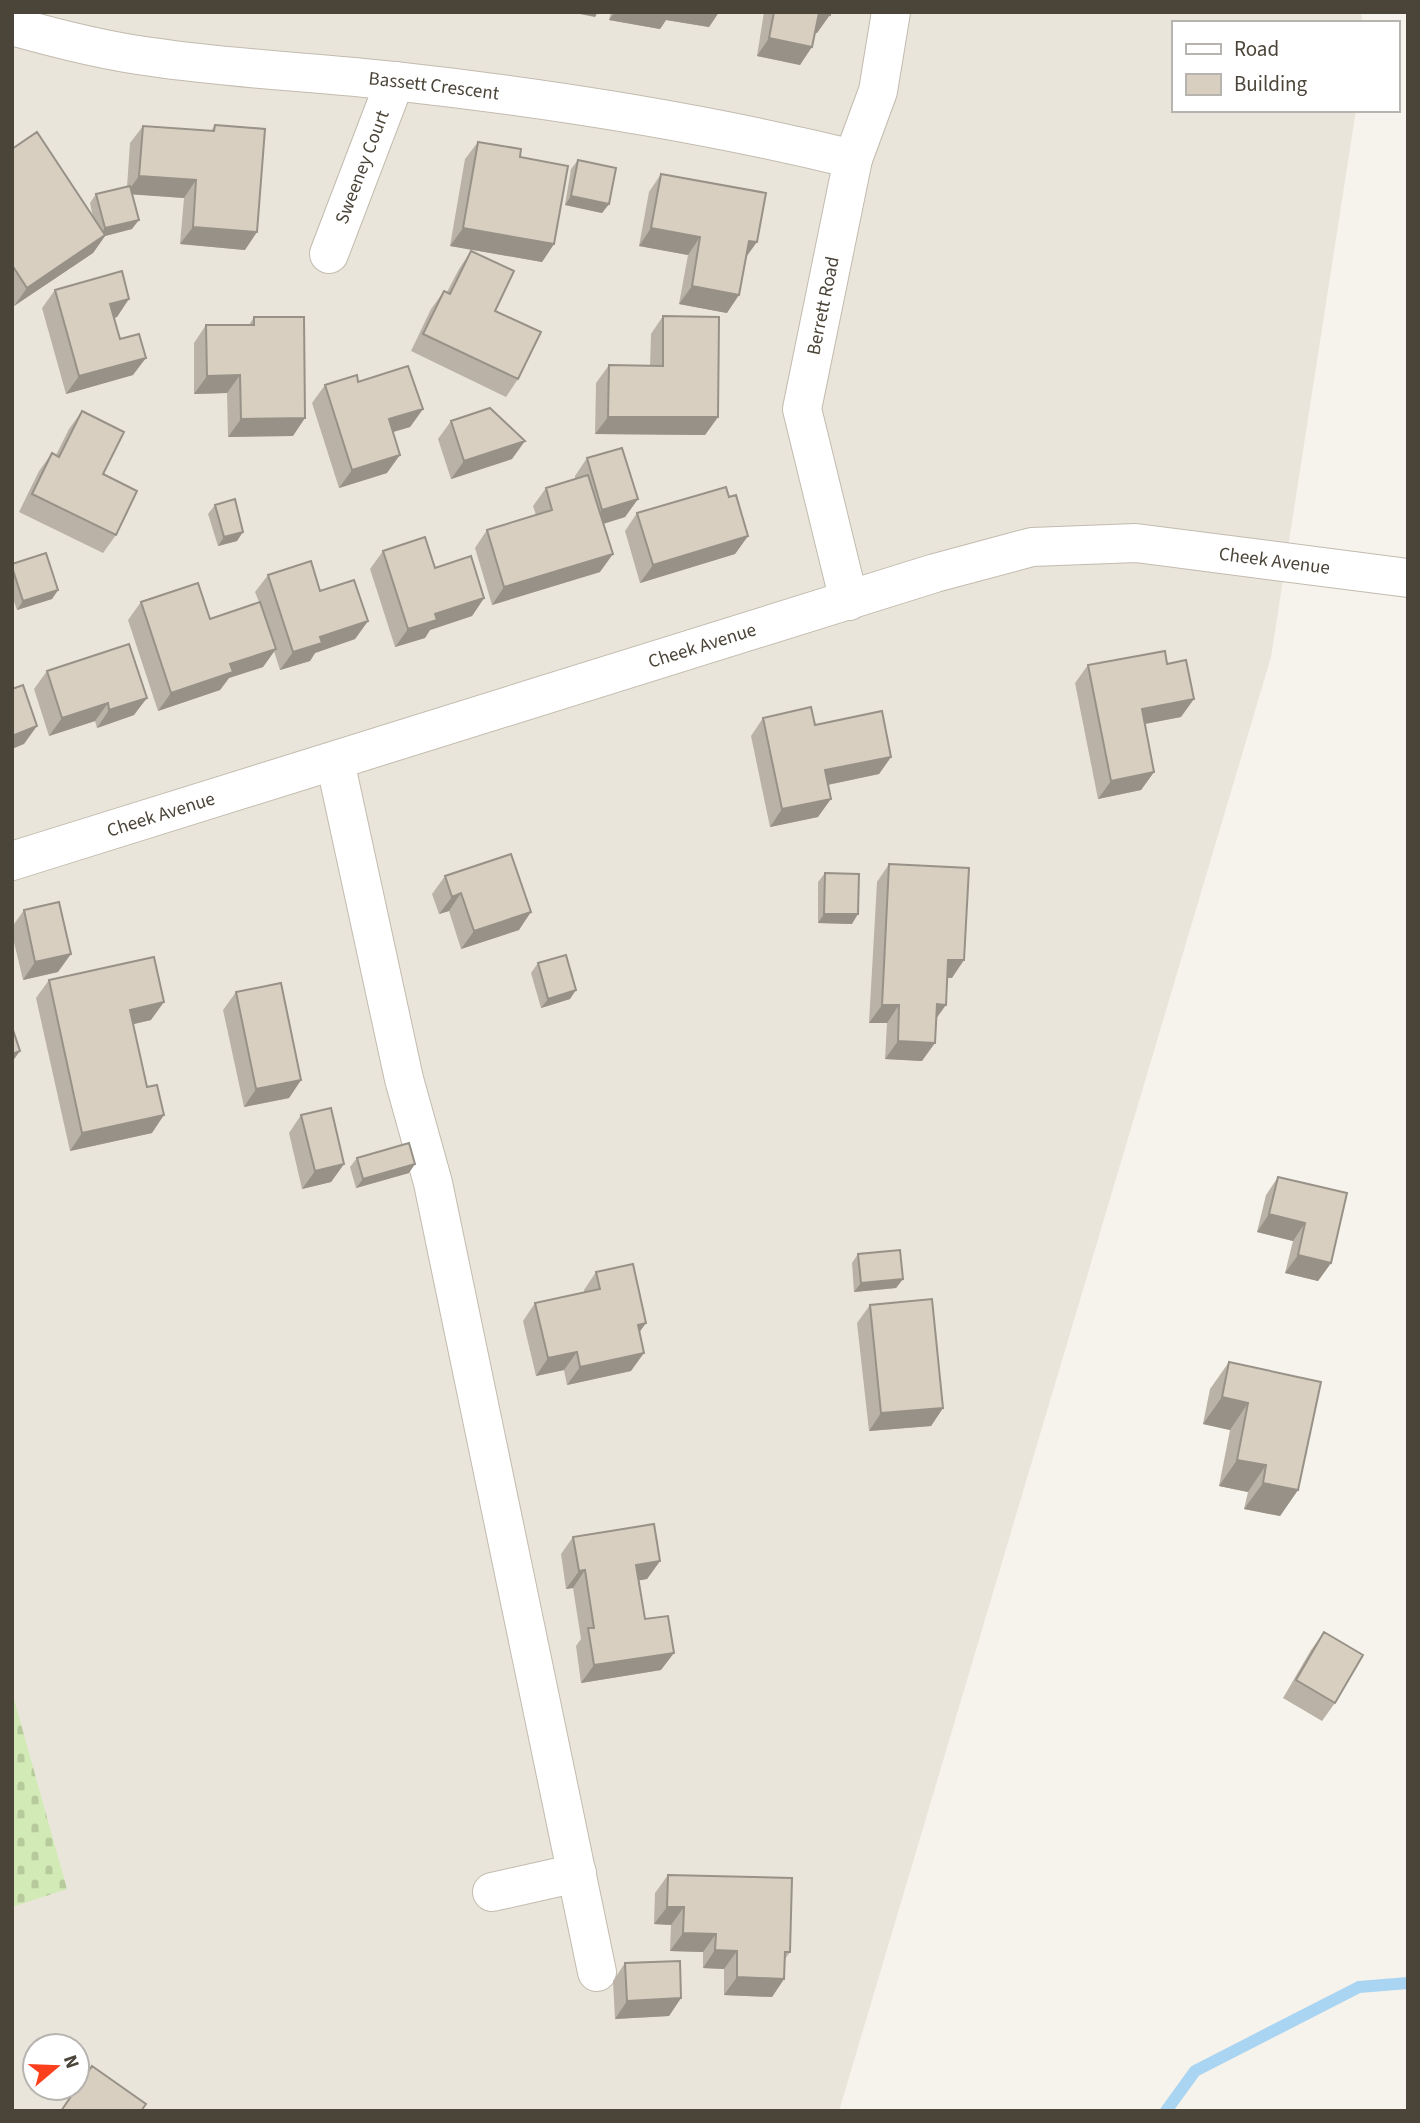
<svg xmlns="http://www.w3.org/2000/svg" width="1420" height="2123" viewBox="0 0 1420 2123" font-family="'Source Sans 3',sans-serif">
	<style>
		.residential { fill: #eae5da; fill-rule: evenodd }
		.cemetery { fill: url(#cemetery-stones) }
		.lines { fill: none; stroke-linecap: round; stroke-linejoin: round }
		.stream { stroke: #a9d4f2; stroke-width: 12 }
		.minor-casing { stroke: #c2bbae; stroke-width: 40 }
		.minor { stroke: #fff; stroke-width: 38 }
		.wall { fill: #bab2a6 }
		.shaded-wall { fill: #979187 }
		.building { fill: #d8cfc1; stroke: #979187; stroke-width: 2 }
		.labels { text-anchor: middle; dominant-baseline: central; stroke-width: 6; stroke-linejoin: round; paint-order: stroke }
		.street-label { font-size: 19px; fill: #4b4439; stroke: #fff }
	</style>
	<defs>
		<pattern id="cemetery-stones" width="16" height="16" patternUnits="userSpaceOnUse" patternTransform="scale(1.75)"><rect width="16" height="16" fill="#d2eab5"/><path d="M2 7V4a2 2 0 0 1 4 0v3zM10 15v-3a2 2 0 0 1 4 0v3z" fill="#b6ca9c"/></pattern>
	</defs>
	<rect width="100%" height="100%" fill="#f6f3ec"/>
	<!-- residential -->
	<path class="residential" d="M 12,12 L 1361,12 L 1363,23 L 1173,23 L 1173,110 L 1356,110 L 1271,657 L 839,2111 L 12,2111 ZM 35,2046 L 77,2046 L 77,2088 L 35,2088 Z"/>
	<!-- cemetery -->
	<path class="cemetery" d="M 12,1692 L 67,1889 L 12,1907 Z"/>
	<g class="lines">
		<!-- stream -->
		<path class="stream" d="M 1166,2111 L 1195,2071 L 1359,1987 L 1408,1983"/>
		<defs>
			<g id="minor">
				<path id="s1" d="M 12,26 C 58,39 104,51 152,57 C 232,69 313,72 394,81 C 548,98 702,122 853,159"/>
				<path id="s2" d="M 329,254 L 395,81"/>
				<path id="s3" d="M 849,601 L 802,409 L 853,159 L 878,91 L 891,12"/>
				<path d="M 335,761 L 404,1079 L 433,1183 L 597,1972"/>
				<path id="s4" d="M 12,861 L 935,573 L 1032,547 L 1136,543 L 1408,578"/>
				<path d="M 492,1892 L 577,1873"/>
			</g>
		</defs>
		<!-- minor casing -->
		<use href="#minor" class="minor-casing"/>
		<!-- minor -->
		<use href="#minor" class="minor"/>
	</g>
	<!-- wall -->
	<path class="wall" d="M 611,12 L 719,12 L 709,27 L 666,20 L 660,29 L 609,20 Z
		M 764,12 L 830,12 L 817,33 L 815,33 L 800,65 L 757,56 Z
		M 215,125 L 245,250 L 180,244 L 184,198 L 133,194 L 132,229 L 105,236 L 93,253 L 14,306 L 12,302 L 12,149 L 93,217 L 90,203 L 96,194 L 127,187 L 130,143 L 143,126 L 211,131 Z
		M 478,142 L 520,157 L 554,244 L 542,262 L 450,246 L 465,159 Z
		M 578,160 L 609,204 L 602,213 L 565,205 L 571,169 Z
		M 661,174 L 746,258 L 727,313 L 679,304 L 688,255 L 639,246 L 649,192 Z
		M 471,251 L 518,379 L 506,397 L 411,351 L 431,309 L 444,291 L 447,292 L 459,269 Z
		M 55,290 L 117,317 L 114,318 L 120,339 L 133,375 L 66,394 L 42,308 Z
		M 663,316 L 718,417 L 705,435 L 595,434 L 596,383 L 609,365 L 650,366 L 651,334 Z
		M 254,317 L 293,436 L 228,437 L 227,393 L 194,394 L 194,343 L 206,325 L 249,325 Z
		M 358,382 L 423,409 L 410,427 L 393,432 L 387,473 L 339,488 L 312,403 L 325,385 Z
		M 82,411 L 103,474 L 116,535 L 103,553 L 19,512 L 39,471 L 52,453 L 56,455 L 69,429 Z
		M 451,421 L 512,459 L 451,479 L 438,439 Z
		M 587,458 L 638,499 L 625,517 L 603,524 L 600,572 L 492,605 L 475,548 L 487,530 L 536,515 L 533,506 L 546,488 L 575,479 L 575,476 Z
		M 729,497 L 748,536 L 735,554 L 640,583 L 625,531 L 637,513 Z
		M 215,505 L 237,541 L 218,546 L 208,514 Z
		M 383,551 L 435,568 L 484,598 L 472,616 L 430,630 L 425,638 L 395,647 L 370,569 Z
		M 12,564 L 58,590 L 52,599 L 17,610 L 12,596 Z
		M 268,575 L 320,591 L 368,621 L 355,639 L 315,653 L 310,661 L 280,670 L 274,651 L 263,667 L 229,678 L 220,690 L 158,711 L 128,620 L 141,602 L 210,619 L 259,602 L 255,592 Z
		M 1167,664 L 1181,717 L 1144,724 L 1154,772 L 1141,790 L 1098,799 L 1075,683 L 1088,665 Z
		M 47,671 L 134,715 L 97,728 L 95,721 L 49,736 L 34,689 Z
		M 763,718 L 815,725 L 891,757 L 879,774 L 828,785 L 818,817 L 770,827 L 751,736 Z
		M 889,864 L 952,978 L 947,978 L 936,1019 L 922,1061 L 885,1059 L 887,1023 L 869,1023 L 877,882 Z
		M 825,873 L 852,924 L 818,923 L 818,882 Z
		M 445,876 L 519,930 L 461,949 L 449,911 L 439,914 L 432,894 Z
		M 24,910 L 58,972 L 23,980 L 12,934 L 12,927 Z
		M 538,963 L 570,999 L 541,1008 L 531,973 Z
		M 49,980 L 151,1020 L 133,1024 L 152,1133 L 70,1151 L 36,998 Z
		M 236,992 L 301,1080 L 289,1098 L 244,1107 L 223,1010 Z
		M 301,1115 L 344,1164 L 331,1182 L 302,1189 L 289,1133 Z
		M 357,1158 L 409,1173 L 356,1188 L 350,1167 Z
		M 1278,1177 L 1331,1263 L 1318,1281 L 1285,1273 L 1293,1241 L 1257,1232 L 1266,1195 Z
		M 858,1254 L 903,1279 L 896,1288 L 854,1292 L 852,1263 Z
		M 596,1272 L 646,1323 L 639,1332 L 631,1371 L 567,1385 L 564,1370 L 536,1376 L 523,1321 L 535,1303 L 584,1293 L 584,1290 Z
		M 870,1305 L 943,1408 L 931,1426 L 869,1431 L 857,1323 Z
		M 1229,1362 L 1298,1490 L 1280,1516 L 1244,1509 L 1248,1492 L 1219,1486 L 1230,1430 L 1203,1424 L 1210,1389 Z
		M 573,1537 L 660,1561 L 647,1579 L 639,1580 L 645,1619 L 661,1670 L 581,1683 L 576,1646 L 581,1639 L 573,1588 L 566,1589 L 561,1554 Z
		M 1324,1632 L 1335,1703 L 1322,1721 L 1283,1698 L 1311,1650 Z
		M 668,1875 L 790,1952 L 785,1959 L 784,1979 L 772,1997 L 724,1995 L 724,1969 L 703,1968 L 703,1952 L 670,1951 L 671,1925 L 654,1924 L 655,1893 Z
		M 625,1963 L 681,1998 L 669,2016 L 615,2019 L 613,1981 Z"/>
	<!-- shaded-wall -->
	<path class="shaded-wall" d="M 570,12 L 598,12 L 595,17 Z
		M 615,12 L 719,12 L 709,27 L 666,20 L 660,29 L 609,20 Z
		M 819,13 L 830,15 L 817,33 L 806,31 Z
		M 769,38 L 812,47 L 800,65 L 757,56 Z
		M 139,176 L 196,180 L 184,198 L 126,194 Z
		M 571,196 L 609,204 L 602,213 L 565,205 Z
		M 139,220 L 132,229 L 105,236 L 93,253 L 14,306 L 27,288 L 98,238 L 105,228 Z
		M 193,227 L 257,232 L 245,250 L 180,244 Z
		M 463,228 L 554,244 L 542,262 L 450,246 Z
		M 651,228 L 700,237 L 688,255 L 639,246 Z
		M 749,241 L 757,242 L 744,260 Z
		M 692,286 L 739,295 L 727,313 L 679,304 Z
		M 129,299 L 117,317 L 98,322 L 110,304 Z
		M 146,358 L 133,375 L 66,394 L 79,376 Z
		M 240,375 L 227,393 L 194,394 L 207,376 Z
		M 423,409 L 410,427 L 376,437 L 389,419 Z
		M 608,417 L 718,417 L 705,435 L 595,434 Z
		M 305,418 L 293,436 L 228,437 L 241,419 Z
		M 525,441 L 512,459 L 451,479 L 464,461 Z
		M 400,455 L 387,473 L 339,488 L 352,470 Z
		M 638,499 L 625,517 L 590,528 L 602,510 Z
		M 243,532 L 237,541 L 218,546 L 224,537 Z
		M 748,536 L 735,554 L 640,583 L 653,565 Z
		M 613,554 L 600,572 L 492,605 L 504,587 Z
		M 58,590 L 52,599 L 17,610 L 23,601 Z
		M 484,598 L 472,616 L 430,630 L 425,638 L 395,647 L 408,629 L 435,614 Z
		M 368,621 L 355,639 L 315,653 L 310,661 L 280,670 L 293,652 L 320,637 Z
		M 276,649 L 263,667 L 229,678 L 220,690 L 158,711 L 171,693 L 230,664 Z
		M 147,698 L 134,715 L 97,728 L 109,710 Z
		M 1194,699 L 1181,717 L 1129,727 L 1142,709 Z
		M 108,703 L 95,721 L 49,736 L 62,718 Z
		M 37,726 L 24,744 L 12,749 L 12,736 Z
		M 891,757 L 879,774 L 812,788 L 825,770 Z
		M 1154,772 L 1141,790 L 1098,799 L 1111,781 Z
		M 831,799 L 818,817 L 770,827 L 782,809 Z
		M 461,893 L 449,911 L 439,914 L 452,897 Z
		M 531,912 L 519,930 L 461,949 L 474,931 Z
		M 824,914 L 858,914 L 852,924 L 818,923 Z
		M 71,954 L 58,972 L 23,980 L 35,962 Z
		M 948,960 L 964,960 L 952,978 L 936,978 Z
		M 576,990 L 570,999 L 541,1008 L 548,999 Z
		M 164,1002 L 151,1020 L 117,1028 L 130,1010 Z
		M 937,1004 L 946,1005 L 933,1023 Z
		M 882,1005 L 899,1005 L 887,1023 L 869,1023 Z
		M 898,1041 L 935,1043 L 922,1061 L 885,1059 Z
		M 20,1051 L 12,1062 L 12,1054 Z
		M 301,1080 L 289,1098 L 244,1107 L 256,1089 Z
		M 164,1115 L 152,1133 L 70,1151 L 82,1133 Z
		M 344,1164 L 331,1182 L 302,1189 L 315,1171 Z
		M 415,1164 L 409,1173 L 356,1188 L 363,1179 Z
		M 1269,1214 L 1305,1223 L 1293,1241 L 1257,1232 Z
		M 1298,1255 L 1331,1263 L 1318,1281 L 1285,1273 Z
		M 903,1279 L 896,1288 L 854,1292 L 861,1283 Z
		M 646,1323 L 633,1341 L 638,1325 Z
		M 577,1352 L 564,1370 L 536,1376 L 548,1358 Z
		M 644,1353 L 631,1371 L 567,1385 L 580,1367 Z
		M 1222,1397 L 1248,1403 L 1230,1430 L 1203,1424 Z
		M 943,1408 L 931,1426 L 869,1431 L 881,1413 Z
		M 1237,1460 L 1266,1465 L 1248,1492 L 1219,1486 Z
		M 1263,1483 L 1298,1490 L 1280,1516 L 1244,1509 Z
		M 660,1561 L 647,1579 L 624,1583 L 636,1565 Z
		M 585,1570 L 573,1588 L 566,1589 L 579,1571 Z
		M 674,1653 L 661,1670 L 581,1683 L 594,1665 Z
		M 667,1907 L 684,1907 L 671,1925 L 654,1924 Z
		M 683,1933 L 716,1934 L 703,1952 L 670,1951 Z
		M 715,1950 L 737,1951 L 724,1969 L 703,1968 Z
		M 737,1977 L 784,1979 L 772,1997 L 724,1995 Z
		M 681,1998 L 669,2016 L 615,2019 L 627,2001 Z"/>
	<!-- building -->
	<path class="building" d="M 774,12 L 830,12 L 830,15 L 819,13 L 812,47 L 769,38 Z
		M 215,125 L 265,129 L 257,232 L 193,227 L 196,180 L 139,176 L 143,126 L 214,131 Z
		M 37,132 L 105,235 L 27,288 L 12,265 L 12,149 Z
		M 478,142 L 521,149 L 520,157 L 568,166 L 554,244 L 463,228 Z
		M 578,160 L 616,168 L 609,204 L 571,196 Z
		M 661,174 L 766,193 L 757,242 L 749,241 L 739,295 L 692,286 L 700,237 L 651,228 Z
		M 130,186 L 139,220 L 105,228 L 96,194 Z
		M 471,251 L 514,271 L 495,311 L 541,332 L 518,379 L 423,334 L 444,291 L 450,294 Z
		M 122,271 L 129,299 L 110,304 L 120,339 L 139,334 L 146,358 L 79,376 L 55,290 Z
		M 663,316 L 719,317 L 718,417 L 608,417 L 609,365 L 663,366 Z
		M 254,317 L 304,317 L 305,418 L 241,419 L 240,375 L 207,376 L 206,325 L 254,325 Z
		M 408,366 L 423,409 L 389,419 L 400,455 L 352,470 L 325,385 L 357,375 L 358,382 Z
		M 490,408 L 525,441 L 464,461 L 451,421 Z
		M 82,411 L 124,432 L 103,474 L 137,491 L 116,535 L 32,494 L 52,453 L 59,457 Z
		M 622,448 L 638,499 L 602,510 L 587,458 Z
		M 588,475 L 613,554 L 504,587 L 487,530 L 552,510 L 546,488 Z
		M 726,487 L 729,497 L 736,495 L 748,536 L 653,565 L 637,513 Z
		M 235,499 L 243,532 L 224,537 L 215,505 Z
		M 425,537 L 435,568 L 471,556 L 484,598 L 435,614 L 437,620 L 408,629 L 383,551 Z
		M 46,553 L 58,590 L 23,601 L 12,567 L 12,564 Z
		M 311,561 L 320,591 L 354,580 L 368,621 L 320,637 L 322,643 L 293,652 L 268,575 Z
		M 198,583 L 210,619 L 260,602 L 276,649 L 230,664 L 233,672 L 171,693 L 141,602 Z
		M 129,644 L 147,698 L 109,710 L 108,703 L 62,718 L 47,671 Z
		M 1165,651 L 1167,664 L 1186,660 L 1194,699 L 1142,709 L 1154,772 L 1111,781 L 1088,665 Z
		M 23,685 L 37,726 L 12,736 L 12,689 Z
		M 811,707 L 815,725 L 882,711 L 891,757 L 825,770 L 831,799 L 782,809 L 763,718 Z
		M 511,854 L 531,912 L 474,931 L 461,893 L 452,897 L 445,876 Z
		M 889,864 L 969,868 L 964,960 L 948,960 L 946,1005 L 937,1004 L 935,1043 L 898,1041 L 899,1005 L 882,1005 Z
		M 825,873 L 859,874 L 858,914 L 824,914 Z
		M 59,902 L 71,954 L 35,962 L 24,910 Z
		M 566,955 L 576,990 L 548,999 L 538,963 Z
		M 154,957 L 164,1002 L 130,1010 L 147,1087 L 157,1085 L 164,1115 L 82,1133 L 49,980 Z
		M 281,983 L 301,1080 L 256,1089 L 236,992 Z
		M 12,1027 L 20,1051 L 12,1054 Z
		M 331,1108 L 344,1164 L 315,1171 L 301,1115 Z
		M 409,1143 L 415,1164 L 363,1179 L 357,1158 Z
		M 1278,1177 L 1347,1193 L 1331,1263 L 1298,1255 L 1305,1223 L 1269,1214 Z
		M 900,1250 L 903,1279 L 861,1283 L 858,1254 Z
		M 633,1264 L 646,1323 L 638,1325 L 644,1353 L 580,1367 L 577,1352 L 548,1358 L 535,1303 L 600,1289 L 596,1272 Z
		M 932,1299 L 943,1408 L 881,1413 L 870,1305 Z
		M 1229,1362 L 1321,1382 L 1298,1490 L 1263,1483 L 1266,1465 L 1237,1460 L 1248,1403 L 1222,1397 Z
		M 654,1524 L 660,1561 L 636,1565 L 645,1619 L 668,1616 L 674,1653 L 594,1665 L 588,1628 L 594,1628 L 585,1570 L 579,1571 L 573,1537 Z
		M 1324,1632 L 1363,1655 L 1335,1703 L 1296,1680 Z
		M 668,1875 L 792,1878 L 790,1952 L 785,1952 L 784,1979 L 737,1977 L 737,1951 L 715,1950 L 716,1934 L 683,1933 L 684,1907 L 667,1907 Z
		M 680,1961 L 681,1998 L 627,2001 L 625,1963 Z
		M 92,2066 L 146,2104 L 141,2111 L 61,2111 Z"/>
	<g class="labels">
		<!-- street labels -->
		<g class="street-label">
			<text stroke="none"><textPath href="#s1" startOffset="427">Bassett Crescent</textPath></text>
			<text stroke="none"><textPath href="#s2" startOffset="93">Sweeney Court</textPath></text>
			<text stroke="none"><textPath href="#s3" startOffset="303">Berrett Road</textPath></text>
			<text stroke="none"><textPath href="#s4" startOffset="1311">Cheek Avenue</textPath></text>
			<text stroke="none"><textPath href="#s4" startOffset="723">Cheek Avenue</textPath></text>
			<text stroke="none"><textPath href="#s4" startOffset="156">Cheek Avenue</textPath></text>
		</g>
	</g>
	<!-- border -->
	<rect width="1420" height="2123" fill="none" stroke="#4b4439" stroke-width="28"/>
	<!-- legend -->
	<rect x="1172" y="21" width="228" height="91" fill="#ffffff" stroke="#b7b4b0" stroke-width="2"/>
	<rect x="1186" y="44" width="35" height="10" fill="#ffffff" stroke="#b7b4b0" stroke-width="2"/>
	<text x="1234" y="56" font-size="21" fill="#4b4439">Road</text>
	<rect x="1186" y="74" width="35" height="21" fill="#d8cfc1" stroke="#b7b4b0" stroke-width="2"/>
	<text x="1234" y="91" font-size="21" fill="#4b4439">Building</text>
	<!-- north arrow -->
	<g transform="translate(56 2067) rotate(71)"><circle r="33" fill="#ffffff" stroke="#b7b4b0" stroke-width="2"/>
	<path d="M0-5L12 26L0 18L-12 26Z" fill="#fc3f1d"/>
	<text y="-10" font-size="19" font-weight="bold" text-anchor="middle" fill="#4b4439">N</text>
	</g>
</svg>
